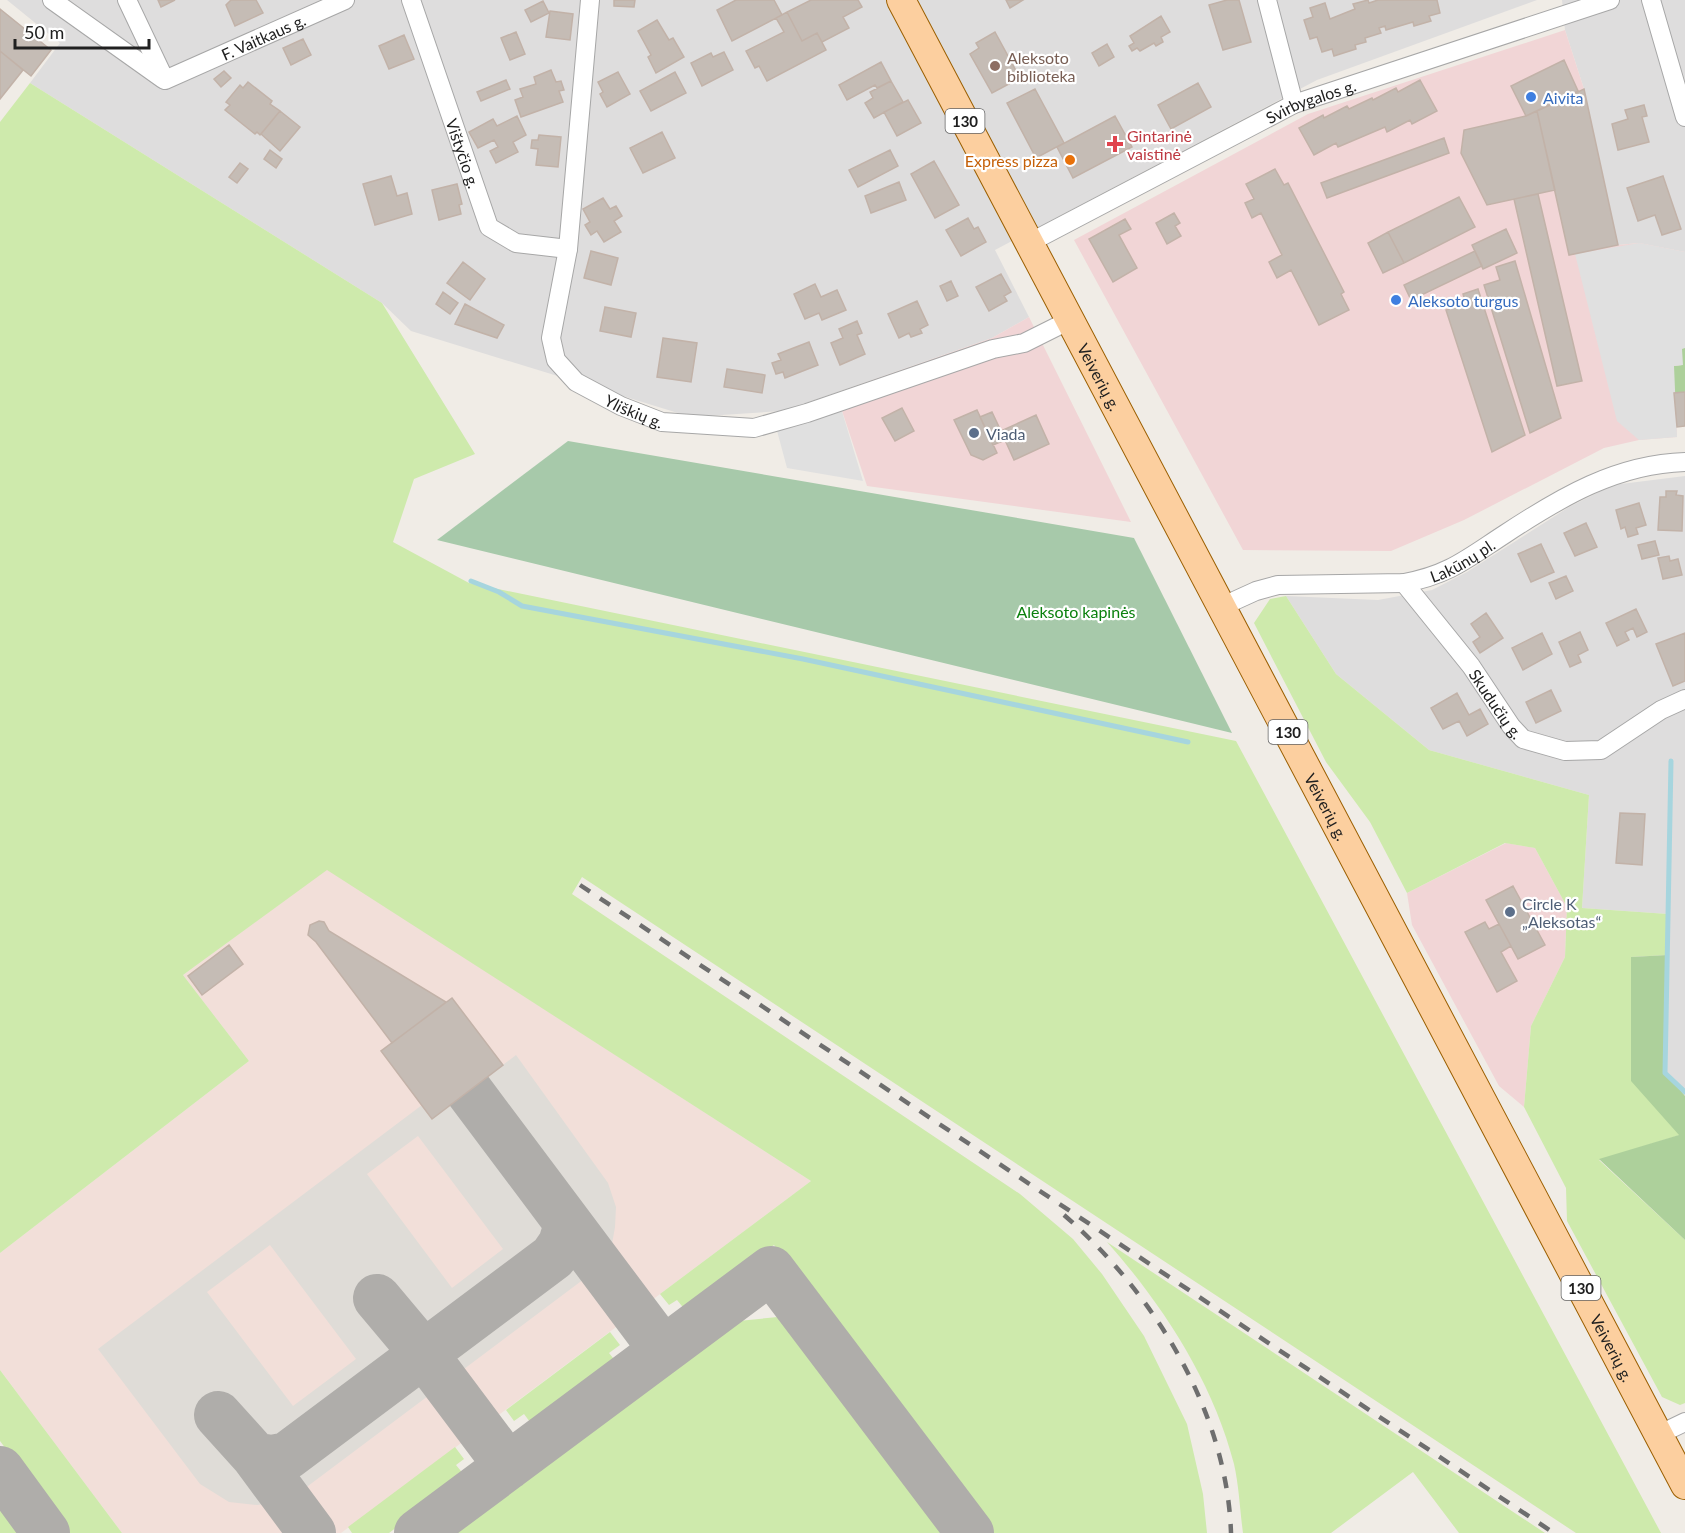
<svg xmlns="http://www.w3.org/2000/svg" width="1685" height="1533" viewBox="0 0 1685 1533" font-family="Lato,sans-serif">
	<style>
		.residential { fill: #dedddd }
		.commercial { fill: #f1d5d6 }
		.military { fill: #f2dfd9 }
		.airport { fill: #dfdcd7; fill-rule: evenodd }
		.grass { fill: #ceeaac }
		.forest { fill: #add09b }
		.cemetery { fill: #a7c9aa }
		.parking { fill: #e0e0e0 }
		.lines { fill: none; stroke-linecap: round; stroke-linejoin: round }
		.stream { stroke: #a6d5de; stroke-width: 5 }
		.taxiway { stroke: #afadaa; stroke-width: 48 }
		.building { fill: #c5bcb5; stroke: #c2b2a8; stroke-width: 1.5 }
		.minor-casing { stroke: #a7a7a7; stroke-width: 20 }
		.primary-casing { stroke: #9b5f00; stroke-width: 30 }
		.minor { stroke: #fff; stroke-width: 18 }
		.primary { stroke: #fccf9f; stroke-width: 28 }
		.rail { stroke: #6e6e6e; stroke-width: 4.5; stroke-dasharray: 12 12; stroke-linecap: butt }
		.education-dot { fill: #8d6e63; stroke: #fff; stroke-width: 2 }
		.shop-dot { fill: #3f7fe0; stroke: #fff; stroke-width: 2 }
		.health-dot { fill: #e0444e; stroke: #fff; stroke-width: 2 }
		.food-dot { fill: #e8710a; stroke: #fff; stroke-width: 2 }
		.service-dot { fill: #5c6f8a; stroke: #fff; stroke-width: 2 }
		.labels { text-anchor: middle; dominant-baseline: central; stroke-width: 4.5; stroke-linejoin: round; paint-order: stroke }
		.shield { fill: #fff; stroke: #636363; stroke-width: 1.5 }
		.shield-label { font-size: 15px; font-weight: bold; fill: #202020 }
		.street-label { font-size: 16px; fill: #202020; stroke: #fff }
		.education-label { font-size: 16px; fill: #785e54; stroke: #fff; text-anchor: start }
		.shop-label { font-size: 16px; fill: #366cbe; stroke: #fff; text-anchor: start }
		.health-label { font-size: 16px; fill: #be3a42; stroke: #fff; text-anchor: start }
		.food-label { font-size: 16px; fill: #c56008; stroke: #fff; text-anchor: end }
		.service-label { font-size: 16px; fill: #4e5e75; stroke: #fff; text-anchor: start }
		.park-label { font-size: 16px; fill: #0b810e; stroke: #fff }
	</style>
	<rect width="100%" height="100%" fill="#f0ece6"/>
	<!-- residential -->
	<path class="residential" d="M 7,0 L 1537,0 L 1317,80 L 995,250 L 1029,317 L 992,338 L 783,411 L 691,417 L 411,331 L 382,303 L 30,83 L 60,43 Z
		M 1562,0 L 1685,0 L 1685,252 L 1639,243 L 1618,245 L 1584,89 L 1565,30 Z
		M 1685,476 L 1685,1096 L 1666,1073 L 1668,914 L 1582,908 L 1589,795 L 1429,750 L 1336,674 L 1286,596 L 1378,600 L 1432,590 L 1467,572 L 1569,507 L 1613,485 Z"/>
	<!-- commercial -->
	<path class="commercial" d="M 1565,30 L 1584,89 L 1618,245 L 1639,243 L 1685,252 L 1685,348 L 1682,349 L 1683,365 L 1674,366 L 1677,437 L 1639,440 L 1604,448 L 1464,520 L 1391,551 L 1243,550 L 1074,240 L 1308,114 Z
		M 1029,317 L 1131,522 L 867,486 L 836,393 L 992,338 Z
		M 1506,843 L 1535,848 L 1567,907 L 1565,957 L 1531,1026 L 1524,1107 L 1499,1086 L 1412,925 L 1407,893 Z"/>
	<!-- military -->
	<path class="military" d="M 327,869 L 811,1181 L 341,1533 L 122,1533 L 0,1370 L 0,1253 L 249,1061 L 183,975 Z"/>
	<!-- airport -->
	<path class="airport" d="M 516,1055 L 608,1183 L 616,1207 L 615,1227 L 611,1249 L 600,1267 L 288,1501 L 257,1505 L 229,1502 L 200,1484 L 98,1349 L 422,1105 L 469,1091 ZM 418,1136 L 503,1249 L 452,1288 L 367,1174 ZM 270,1245 L 356,1359 L 293,1406 L 207,1292 Z"/>
	<!-- grass -->
	<path class="grass" d="M 30,83 L 382,303 L 475,454 L 414,479 L 393,542 L 469,583 L 1236,741 L 1661,1533 L 1576,1533 L 582,877 L 572,894 L 1020,1194 L 1073,1239 L 1102,1274 L 1144,1336 L 1187,1424 L 1203,1494 L 1207,1533 L 988,1533 L 774,1245 L 686,1311 L 677,1300 L 669,1305 L 660,1294 L 811,1181 L 327,870 L 183,975 L 249,1061 L 0,1253 L 0,122 Z
		M 1286,596 L 1336,674 L 1429,750 L 1589,795 L 1582,908 L 1668,914 L 1668,955 L 1631,957 L 1680,1135 L 1599,1160 L 1685,1240 L 1685,1403 L 1680,1405 L 1662,1397 L 1567,1221 L 1566,1188 L 1524,1107 L 1531,1026 L 1565,957 L 1567,907 L 1535,848 L 1505,843 L 1407,893 L 1370,822 L 1326,762 L 1254,623 L 1270,599 Z
		M 1107,1242 L 1545,1533 L 1459,1533 L 1413,1472 L 1331,1533 L 1243,1533 C 1240,1511 1239,1486 1234,1464 C 1213,1382 1163,1305 1107,1242 Z
		M 788,1316 L 949,1533 L 445,1533 L 728,1322 Z
		M 610,1332 L 620,1345 L 609,1353 L 617,1363 L 533,1426 L 524,1414 L 514,1421 L 506,1410 Z
		M 0,1370 L 122,1533 L 69,1533 L 0,1441 Z
		M 455,1447 L 464,1459 L 456,1465 L 465,1476 L 389,1533 L 352,1533 L 348,1527 Z
		M 0,1501 L 24,1533 L 0,1533 Z"/>
	<!-- forest -->
	<path class="forest" d="M 1682,348 L 1685,348 L 1685,392 L 1674,393 L 1674,366 L 1682,365 Z
		M 1668,955 L 1666,1073 L 1685,1096 L 1685,1240 L 1599,1159 L 1679,1135 L 1631,1081 L 1631,957 Z"/>
	<!-- cemetery -->
	<path class="cemetery" d="M 568,441 L 1134,538 L 1232,733 L 437,540 Z"/>
	<!-- parking -->
	<path class="parking" d="M 1639,243 L 1685,252 L 1685,348 L 1682,349 L 1683,365 L 1674,366 L 1677,437 L 1639,440 L 1617,421 L 1575,254 Z
		M 841,408 L 863,481 L 787,468 L 776,427 Z"/>
	<g class="lines">
		<!-- stream -->
		<path class="stream" d="M 471,581 L 499,592 L 522,606 L 803,659 L 1188,742
			M 1671,761 L 1665,1073 L 1685,1092"/>
		<!-- taxiway -->
		<path class="taxiway" d="M 469,1091 L 663,1350
			M 377,1298 L 424,1354 L 508,1466
			M 218,1415 L 255,1456 L 312,1533
			M 255,1456 L 271,1459 L 287,1456 L 553,1257 L 562,1244 L 568,1224
			M 0,1470 L 46,1533
			M 418,1533 L 771,1270 L 970,1533"/>
	</g>
	<!-- building -->
	<path class="building" d="M 158,0 L 175,0 L 161,7 Z
		M 231,0 L 256,0 L 263,13 L 235,26 L 226,5 Z
		M 614,0 L 635,0 L 634,7 L 614,6 Z
		M 736,0 L 774,0 L 782,15 L 732,41 L 717,10 Z
		M 811,0 L 858,0 L 862,7 L 843,17 L 849,28 L 822,42 L 817,33 L 802,41 L 787,12 Z
		M 1006,0 L 1023,0 L 1010,8 Z
		M 1227,0 L 1239,0 L 1251,42 L 1223,50 L 1209,5 Z
		M 1368,0 L 1369,3 L 1378,0 L 1437,0 L 1440,13 L 1429,16 L 1431,21 L 1414,26 L 1413,22 L 1386,30 L 1385,26 L 1379,28 L 1381,33 L 1365,38 L 1366,42 L 1355,45 L 1356,49 L 1334,56 L 1332,49 L 1322,52 L 1317,37 L 1310,39 L 1304,20 L 1313,17 L 1310,8 L 1325,3 L 1330,19 L 1355,9 L 1353,4 Z
		M 543,1 L 549,13 L 531,22 L 525,10 Z
		M 0,9 L 51,50 L 31,76 L 0,51 Z
		M 550,11 L 573,14 L 570,40 L 546,37 Z
		M 787,12 L 802,41 L 817,33 L 826,50 L 767,81 L 759,66 L 755,68 L 746,51 L 784,32 L 776,18 Z
		M 1161,16 L 1170,32 L 1161,37 L 1163,42 L 1156,46 L 1154,43 L 1140,51 L 1137,48 L 1132,51 L 1129,46 L 1134,43 L 1130,36 Z
		M 657,20 L 669,40 L 673,38 L 684,57 L 656,73 L 648,57 L 651,55 L 638,31 Z
		M 516,32 L 525,54 L 510,60 L 501,38 Z
		M 995,32 L 1020,78 L 992,93 L 970,54 L 979,48 L 976,43 Z
		M 404,35 L 414,59 L 389,69 L 379,46 Z
		M 303,39 L 311,55 L 291,65 L 283,48 Z
		M 1107,44 L 1114,57 L 1099,66 L 1092,53 Z
		M 0,51 L 23,70 L 0,99 Z
		M 724,52 L 733,70 L 702,86 L 691,63 L 711,53 L 713,57 Z
		M 1564,60 L 1578,91 L 1526,116 L 1511,86 Z
		M 881,62 L 891,81 L 877,88 L 875,85 L 847,100 L 839,85 Z
		M 551,70 L 556,82 L 561,81 L 564,90 L 559,91 L 563,102 L 521,117 L 515,100 L 523,97 L 520,89 L 536,84 L 534,77 Z
		M 224,71 L 231,78 L 221,87 L 214,79 Z
		M 618,72 L 630,94 L 607,107 L 600,94 L 603,92 L 598,82 Z
		M 675,72 L 686,93 L 651,111 L 640,91 Z
		M 506,80 L 510,89 L 481,101 L 477,92 Z
		M 1420,80 L 1437,111 L 1412,124 L 1410,120 L 1387,132 L 1385,127 L 1338,147 L 1336,143 L 1314,155 L 1299,128 L 1323,115 L 1324,118 L 1347,106 L 1349,109 L 1372,98 L 1373,100 L 1396,88 L 1398,92 Z
		M 891,81 L 903,102 L 874,118 L 865,103 L 873,98 L 870,92 Z
		M 248,82 L 272,101 L 270,104 L 280,111 L 260,135 L 257,132 L 255,134 L 225,110 L 230,105 L 226,102 L 240,85 L 243,88 Z
		M 1198,83 L 1211,107 L 1171,129 L 1158,105 Z
		M 1035,89 L 1064,143 L 1036,158 L 1007,103 Z
		M 1584,89 L 1618,245 L 1569,255 L 1537,111 Z
		M 908,100 L 921,123 L 897,136 L 884,112 Z
		M 1644,105 L 1647,116 L 1642,117 L 1649,142 L 1618,150 L 1612,124 L 1628,119 L 1625,110 Z
		M 280,111 L 300,127 L 280,151 L 261,134 Z
		M 1537,111 L 1555,190 L 1487,205 L 1461,153 L 1464,130 L 1526,116 Z
		M 517,116 L 526,135 L 513,142 L 518,152 L 496,163 L 490,151 L 498,147 L 494,140 L 478,148 L 469,132 L 493,119 L 497,126 Z
		M 1115,116 L 1132,147 L 1073,178 L 1057,147 Z
		M 662,132 L 675,158 L 643,173 L 630,148 Z
		M 539,135 L 561,137 L 558,167 L 536,165 L 538,149 L 531,148 L 532,140 L 538,140 Z
		M 1444,138 L 1449,153 L 1327,198 L 1321,183 Z
		M 270,150 L 282,159 L 276,168 L 264,159 Z
		M 890,150 L 898,166 L 858,187 L 849,170 Z
		M 934,161 L 959,205 L 935,218 L 911,174 Z
		M 240,163 L 248,169 L 237,183 L 229,177 Z
		M 1275,169 L 1284,185 L 1288,183 L 1344,292 L 1341,294 L 1349,310 L 1319,325 L 1291,270 L 1277,278 L 1269,262 L 1282,255 L 1261,213 L 1252,218 L 1245,203 L 1254,199 L 1246,184 Z
		M 391,176 L 397,196 L 407,193 L 412,214 L 375,225 L 363,184 Z
		M 1663,176 L 1681,229 L 1662,235 L 1655,215 L 1638,221 L 1627,188 Z
		M 899,182 L 906,200 L 871,213 L 865,196 Z
		M 457,184 L 462,204 L 459,205 L 461,214 L 439,220 L 432,190 Z
		M 1538,194 L 1582,381 L 1557,386 L 1514,199 Z
		M 1459,197 L 1475,227 L 1404,263 L 1388,232 Z
		M 603,198 L 610,209 L 616,206 L 622,216 L 614,221 L 621,232 L 604,242 L 597,231 L 591,235 L 585,225 L 590,222 L 583,209 Z
		M 1174,213 L 1180,223 L 1175,226 L 1181,236 L 1167,244 L 1156,223 Z
		M 968,218 L 974,229 L 978,227 L 986,242 L 961,256 L 946,230 Z
		M 1125,219 L 1131,229 L 1119,235 L 1137,268 L 1113,282 L 1089,239 Z
		M 1506,229 L 1517,253 L 1483,269 L 1472,245 Z
		M 1388,232 L 1404,263 L 1383,273 L 1368,243 Z
		M 591,251 L 618,258 L 611,285 L 584,278 Z
		M 1475,251 L 1482,266 L 1411,300 L 1404,285 Z
		M 1515,261 L 1561,418 L 1530,433 L 1484,285 L 1500,280 L 1496,267 Z
		M 463,262 L 485,279 L 470,300 L 447,283 Z
		M 1001,274 L 1011,292 L 1004,296 L 1007,301 L 989,311 L 976,287 Z
		M 951,281 L 958,296 L 947,301 L 940,286 Z
		M 815,284 L 821,297 L 837,290 L 846,310 L 822,320 L 819,313 L 805,319 L 794,294 Z
		M 1478,289 L 1525,435 L 1492,452 L 1446,310 L 1466,304 L 1463,294 Z
		M 443,292 L 458,303 L 450,314 L 436,304 Z
		M 917,301 L 928,325 L 920,329 L 922,333 L 911,337 L 909,333 L 899,338 L 888,314 Z
		M 465,304 L 504,325 L 497,338 L 455,324 Z
		M 605,307 L 636,313 L 631,337 L 600,331 Z
		M 857,321 L 862,333 L 857,335 L 865,354 L 840,365 L 831,343 L 843,338 L 839,329 Z
		M 663,338 L 697,343 L 691,382 L 657,377 Z
		M 809,342 L 818,365 L 785,378 L 783,372 L 776,374 L 772,363 L 781,360 L 778,354 Z
		M 727,369 L 765,375 L 762,393 L 724,387 Z
		M 1685,392 L 1685,426 L 1677,427 L 1674,393 Z
		M 902,408 L 914,431 L 895,441 L 882,418 Z
		M 977,410 L 997,453 L 983,460 L 971,455 L 954,420 Z
		M 992,412 L 1001,431 L 1036,415 L 1049,444 L 1014,460 L 1005,440 L 993,445 L 980,417 Z
		M 1666,491 L 1677,491 L 1676,495 L 1683,496 L 1682,531 L 1658,530 L 1660,497 L 1666,497 Z
		M 1639,503 L 1646,525 L 1636,528 L 1638,534 L 1628,537 L 1625,527 L 1621,529 L 1616,510 Z
		M 1586,523 L 1597,547 L 1575,556 L 1564,533 Z
		M 1655,541 L 1659,555 L 1642,559 L 1638,545 Z
		M 1541,544 L 1554,572 L 1531,582 L 1518,554 Z
		M 1669,556 L 1670,561 L 1678,559 L 1682,575 L 1663,579 L 1658,558 Z
		M 1566,576 L 1573,591 L 1556,599 L 1549,583 Z
		M 1636,609 L 1647,632 L 1637,637 L 1633,628 L 1625,632 L 1629,640 L 1617,646 L 1606,623 Z
		M 1486,613 L 1503,638 L 1480,653 L 1473,642 L 1480,637 L 1471,624 Z
		M 1580,632 L 1588,650 L 1578,655 L 1581,662 L 1570,667 L 1559,642 Z
		M 1542,633 L 1552,654 L 1523,670 L 1512,648 Z
		M 1685,633 L 1685,681 L 1673,686 L 1656,644 Z
		M 1551,690 L 1561,711 L 1536,723 L 1526,702 Z
		M 1457,693 L 1469,715 L 1480,709 L 1488,724 L 1467,736 L 1459,721 L 1443,729 L 1431,708 Z
		M 1620,813 L 1645,814 L 1642,865 L 1616,863 Z
		M 1513,886 L 1545,945 L 1518,959 L 1486,900 Z
		M 319,921 L 324,922 L 329,931 L 446,1002 L 392,1043 L 316,942 L 308,935 L 310,925 Z
		M 1485,922 L 1489,929 L 1499,924 L 1511,946 L 1501,952 L 1517,981 L 1497,992 L 1465,932 Z
		M 229,945 L 243,964 L 202,995 L 188,976 Z
		M 452,998 L 503,1065 L 432,1119 L 381,1051 Z"/>
	<g class="lines">
		<defs>
			<g id="minor">
				<path d="M 52,0 L 163,79"/>
				<path id="s1" d="M 127,0 L 165,80 L 345,0"/>
				<path id="s2" d="M 411,0 L 489,227 L 516,243 L 568,249"/>
				<path id="s3" d="M 590,0 L 568,249 L 551,338 L 556,360 L 576,382 L 621,406 L 662,422 L 754,428 L 807,413 L 993,349 L 1024,343 L 1070,320"/>
				<path d="M 1267,0 L 1294,104"/>
				<path d="M 1651,0 L 1685,117"/>
				<path id="s4" d="M 1029,243 L 1294,104 L 1610,0"/>
				<path id="s5" d="M 1404,583 L 1471,666 L 1511,726 L 1523,739 L 1565,751 L 1601,750 L 1661,710 L 1685,699"/>
				<path id="s6" d="M 1223,606 L 1256,591 L 1278,585 L 1404,583 C 1449,575 1468,558 1505,534 C 1561,497 1617,464 1685,462"/>
				<path d="M 1658,1435 L 1685,1422"/>
			</g>
			<g id="primary">
				<path id="s7" d="M 901,0 L 1685,1485"/>
			</g>
		</defs>
		<!-- minor casing -->
		<use href="#minor" class="minor-casing"/>
		<!-- primary casing -->
		<use href="#primary" class="primary-casing"/>
		<!-- minor -->
		<use href="#minor" class="minor"/>
		<!-- primary -->
		<use href="#primary" class="primary"/>
		<!-- rail -->
		<path class="rail" d="M 580,885 L 1554,1533
			M 1064,1215 C 1154,1293 1227,1411 1231,1533"/>
	</g>
	<!-- markers -->
	<circle class="education-dot" cx="995" cy="66" r="6"/>
	<g class="shop-dot">
		<circle cx="1531" cy="97" r="6"/>
		<circle cx="1396" cy="300" r="6"/>
	</g>
	<path class="health-dot" d="M1112 135h6v6h6v6h-6v6h-6v-6h-6v-6h6z"/>
	<circle class="food-dot" cx="1070" cy="160" r="6"/>
	<g class="service-dot">
		<circle cx="974" cy="433" r="6"/>
		<circle cx="1510" cy="912" r="6"/>
	</g>
	<g class="labels">
		<!-- shield labels -->
		<g class="shield">
			<rect x="945.5" y="109" width="39" height="24" rx="4.5"/>
			<rect x="1268.5" y="720" width="39" height="24" rx="4.5"/>
			<rect x="1561.5" y="1276" width="39" height="24" rx="4.5"/>
		</g>
		<g class="shield-label">
			<text x="965" y="121">130</text>
			<text x="1288" y="732">130</text>
			<text x="1581" y="1288">130</text>
		</g>
		<!-- street labels -->
		<g class="street-label">
			<text stroke="none"><textPath href="#s1" startOffset="196">F. Vaitkaus g.</textPath></text>
			<text stroke="none"><textPath href="#s4" startOffset="316">Svirbygalos g.</textPath></text>
			<text stroke="none"><textPath href="#s2" startOffset="162">Vištyčio g.</textPath></text>
			<text stroke="none"><textPath href="#s7" startOffset="426">Veiverių g.</textPath></text>
			<text stroke="none"><textPath href="#s3" startOffset="458">Yliškių g.</textPath></text>
			<text stroke="none"><textPath href="#s6" startOffset="248">Lakūnų pl.</textPath></text>
			<text stroke="none"><textPath href="#s5" startOffset="152">Skudučių g.</textPath></text>
			<text stroke="none"><textPath href="#s7" startOffset="912">Veiverių g.</textPath></text>
			<text stroke="none"><textPath href="#s7" startOffset="1524">Veiverių g.</textPath></text>
		</g>
		<!-- education labels -->
		<g class="education-label">
			<text x="1007" y="57">Aleksoto<tspan x="1007" dy="18">biblioteka</tspan></text>
		</g>
		<!-- shop labels -->
		<g class="shop-label">
			<text x="1543" y="97">Aivita</text>
			<text x="1408" y="300">Aleksoto turgus</text>
		</g>
		<!-- health labels -->
		<g class="health-label">
			<text x="1127" y="135">Gintarinė<tspan x="1127" dy="18">vaistinė</tspan></text>
		</g>
		<!-- food labels -->
		<g class="food-label">
			<text x="1058" y="160">Express pizza</text>
		</g>
		<!-- service labels -->
		<g class="service-label">
			<text x="986" y="433">Viada</text>
			<text x="1522" y="903">Circle K<tspan x="1522" dy="18">„Aleksotas“</tspan></text>
		</g>
		<!-- park labels -->
		<g class="park-label">
			<text x="1076" y="611">Aleksoto kapinės</text>
		</g>
	</g>
	<!-- scale -->
	<path d="M15 39v9h134v-9" fill="none" stroke="#202020" stroke-width="3"/>
	<text x="24" y="39" font-size="18" fill="#202020" stroke="#ffffff" stroke-width="4.5" paint-order="stroke">50 m</text>
</svg>
